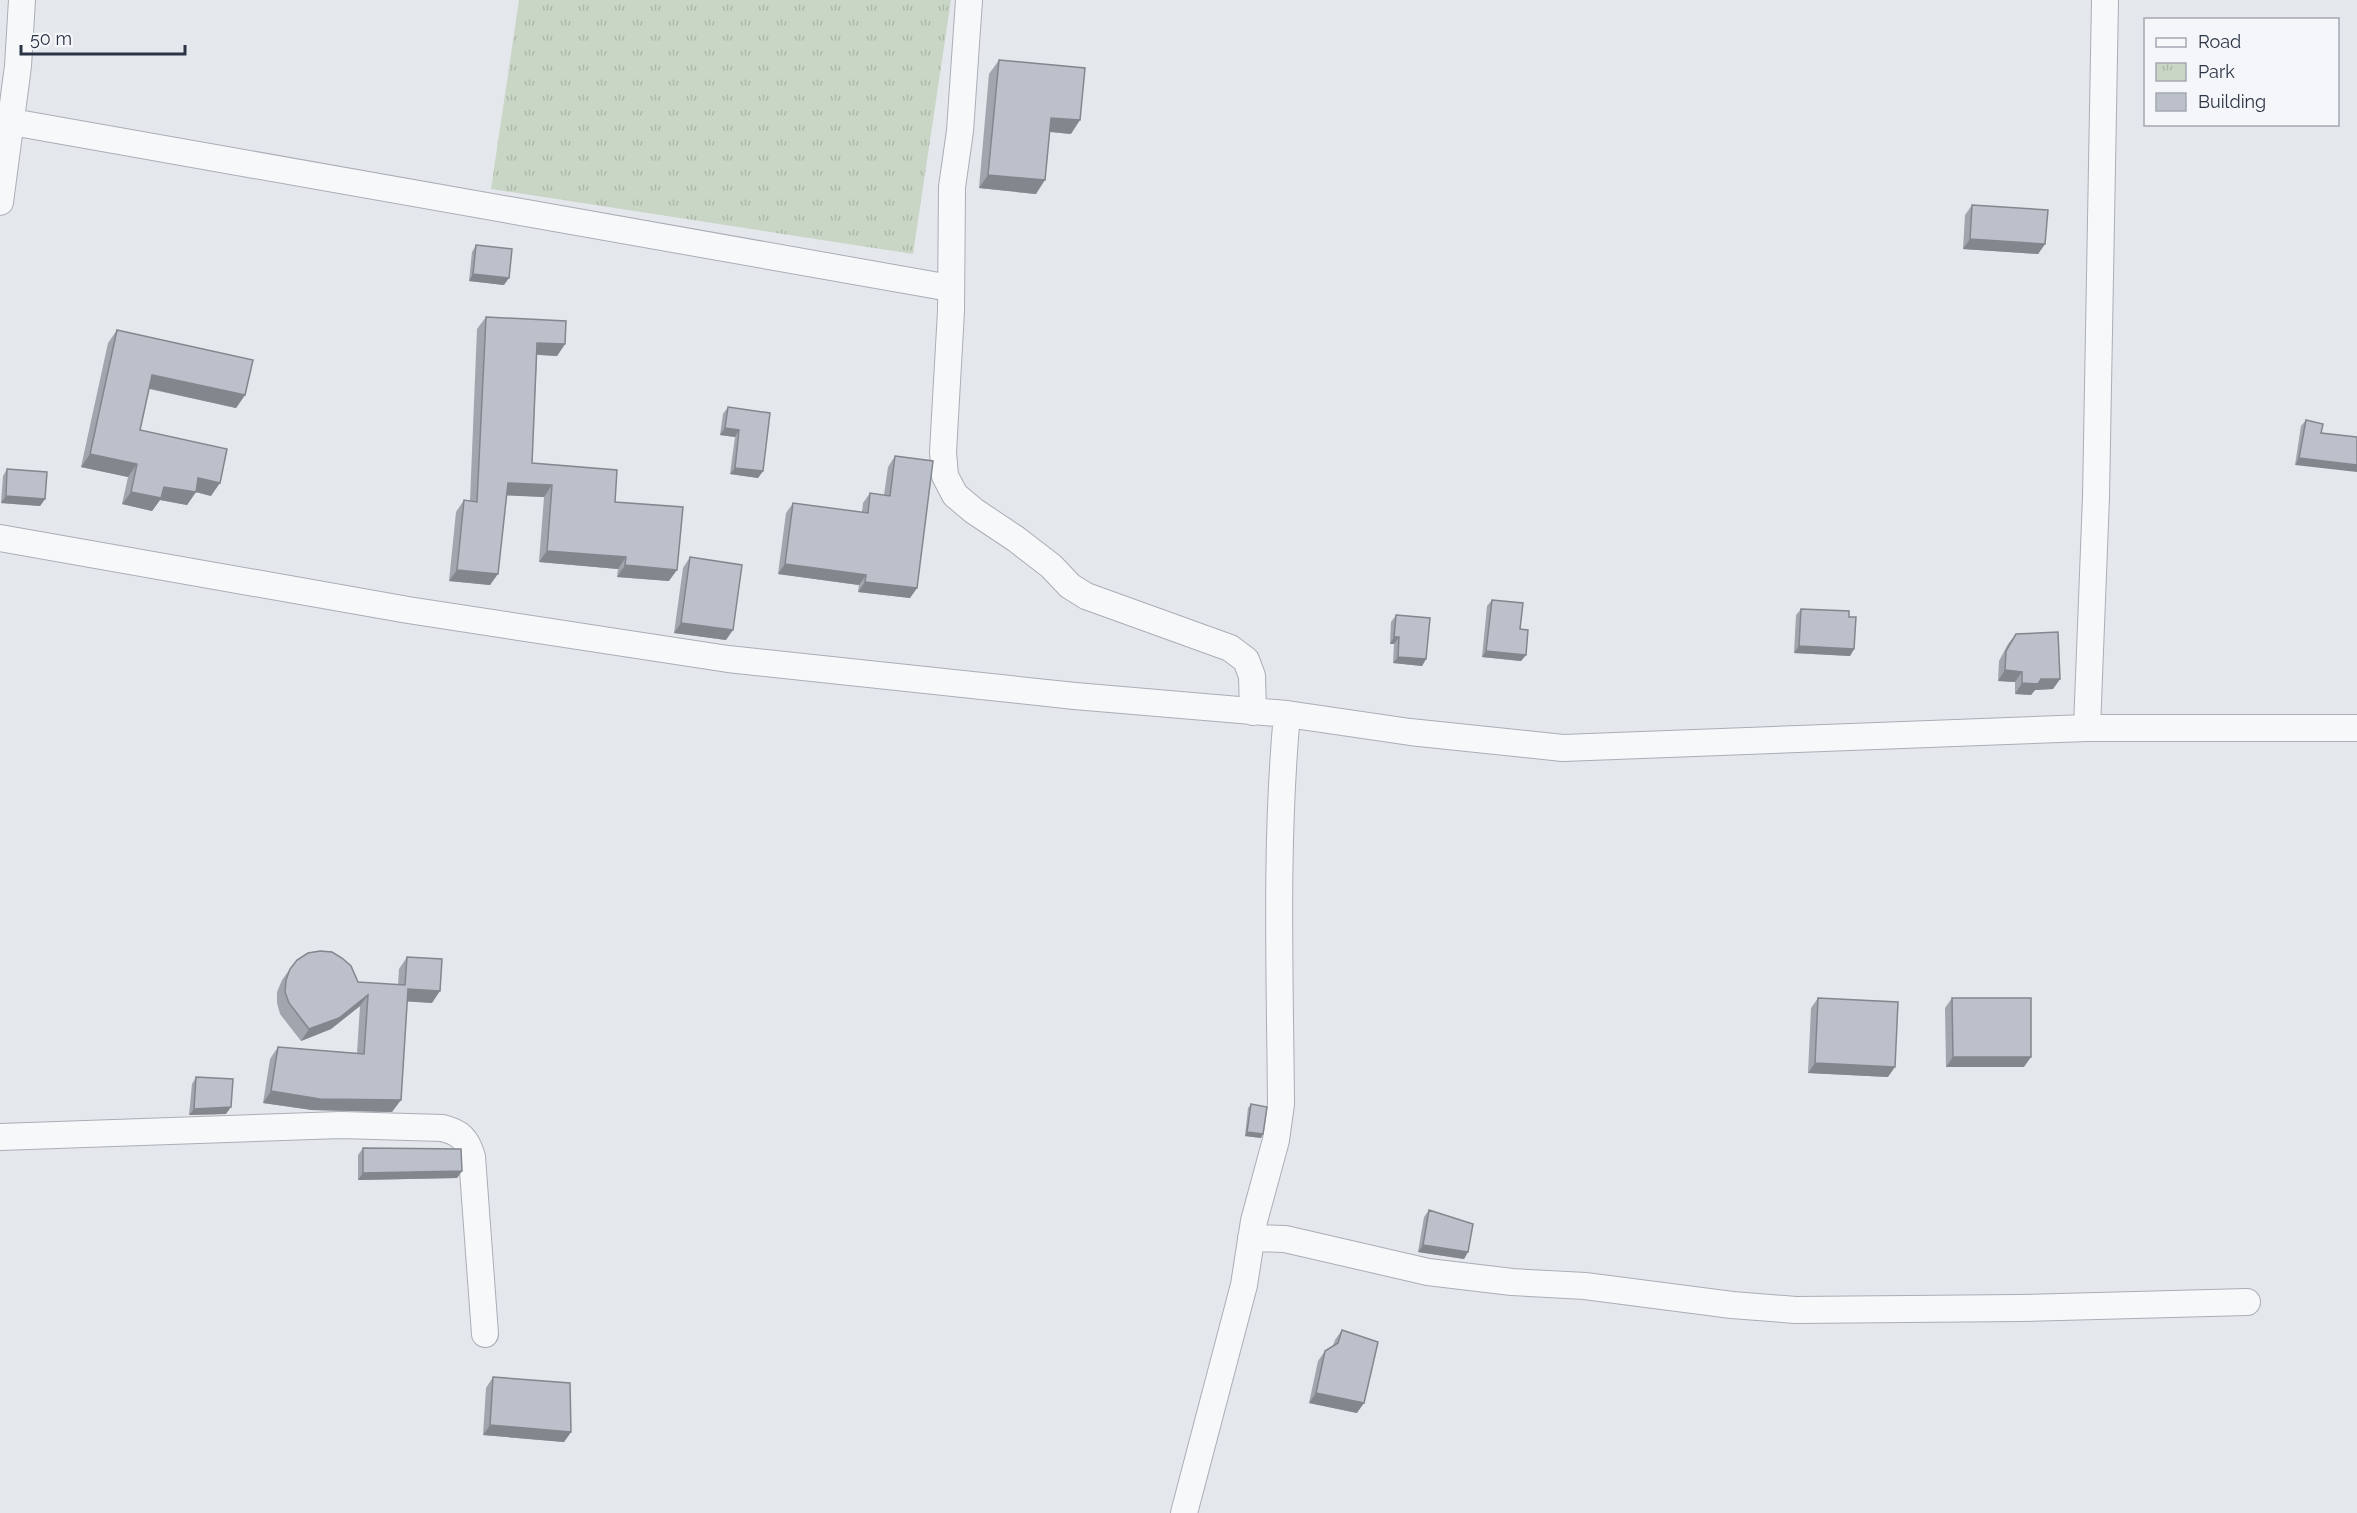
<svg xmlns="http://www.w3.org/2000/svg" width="2357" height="1513" viewBox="0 0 2357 1513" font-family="Raleway,sans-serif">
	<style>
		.park { fill: url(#park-tufts) }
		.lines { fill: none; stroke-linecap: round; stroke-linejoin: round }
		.minor-casing { stroke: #a9aeb7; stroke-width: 28 }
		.minor { stroke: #f7f8fa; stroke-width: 26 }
		.wall { fill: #a1a5ae }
		.shaded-wall { fill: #83868d }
		.building { fill: #bbc0ca; stroke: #83868d; stroke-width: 1.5 }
	</style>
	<defs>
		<pattern id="park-tufts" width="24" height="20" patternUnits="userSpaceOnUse" patternTransform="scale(1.5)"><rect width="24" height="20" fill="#c9d6c5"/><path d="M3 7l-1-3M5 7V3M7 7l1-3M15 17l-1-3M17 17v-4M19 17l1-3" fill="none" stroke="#adb8ab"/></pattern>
	</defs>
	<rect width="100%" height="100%" fill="#e4e7ec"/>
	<!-- park -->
	<path class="park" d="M 519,0 L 951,0 L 913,254 L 491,189 Z"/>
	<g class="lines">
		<defs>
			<path id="minor" d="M 969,0 L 960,131 L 952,187 L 951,311 L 943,452 L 945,476 L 955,495 L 974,511 L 1016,539 L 1051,566 L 1070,586 L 1086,596 L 1230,648 L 1246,660 L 1252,676 L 1253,712
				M 12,122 L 950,288
				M 0,202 L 18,66 L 22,0
				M 0,538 L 408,610 L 728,659 L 1075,696 L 1287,714 L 1410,732 L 1563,748 L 2087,728 L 2357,728
				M 2087,728 L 2096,497 L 2105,0
				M 0,1137 L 341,1125 L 442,1128 C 460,1132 467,1139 472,1157 L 485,1334
				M 1251,1238 L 1285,1239 L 1428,1272 L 1512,1282 L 1585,1286 L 1732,1305 L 1796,1310 L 2020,1308 L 2247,1302
				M 1184,1513 L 1244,1285 L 1254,1221 L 1276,1140 L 1281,1104 C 1280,975 1275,844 1287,714"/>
		</defs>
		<!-- minor casing -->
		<use href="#minor" class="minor-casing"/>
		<!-- minor -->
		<use href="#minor" class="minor"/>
	</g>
	<!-- wall -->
	<path class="wall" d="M 999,60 L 1071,134 L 1050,132 L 1036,194 L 979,188 L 989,74 Z
		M 1972,205 L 2045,244 L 2038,254 L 1963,249 L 1965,215 Z
		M 476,245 L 504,285 L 469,281 L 472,252 Z
		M 486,317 L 565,344 L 557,356 L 537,355 L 532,463 L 615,502 L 669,581 L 617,577 L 618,569 L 539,562 L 544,497 L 506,495 L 490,585 L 449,581 L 456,512 L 464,500 L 470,501 L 477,329 Z
		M 117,330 L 245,395 L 236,408 L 149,389 L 140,430 L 211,496 L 196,492 L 187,505 L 160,500 L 152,511 L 122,504 L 128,477 L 81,467 L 108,343 Z
		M 728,407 L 763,471 L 758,478 L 730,474 L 735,437 L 720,435 L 723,414 Z
		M 2306,420 L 2321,433 L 2295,465 L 2301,426 Z
		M 895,456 L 917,588 L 910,598 L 858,592 L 859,585 L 778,574 L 786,513 L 793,503 L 862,512 L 863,503 L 870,493 L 884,495 L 888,467 Z
		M 7,469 L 45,499 L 40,506 L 1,503 L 3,476 Z
		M 690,557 L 726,640 L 674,633 L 683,568 Z
		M 1492,600 L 1520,629 L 1526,655 L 1521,661 L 1482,657 L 1487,606 Z
		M 1801,609 L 1849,617 L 1854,649 L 1850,656 L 1794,653 L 1796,615 Z
		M 1396,615 L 1426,659 L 1422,666 L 1393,663 L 1394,644 L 1390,644 L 1391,622 Z
		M 2016,634 L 2060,679 L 2053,689 L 2035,690 L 2031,695 L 2015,694 L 2015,682 L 1998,681 L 1999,661 L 2008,644 Z
		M 407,957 L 432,1003 L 407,1001 L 392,1112 L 312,1110 L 263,1103 L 270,1059 L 278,1047 L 357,1053 L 360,1006 L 331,1029 L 301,1041 L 280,1014 L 277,1003 L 277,992 L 282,980 L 290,969 L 358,982 L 398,985 L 399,969 Z
		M 1818,998 L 1888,1077 L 1808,1073 L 1811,1008 Z
		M 1952,998 L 2024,1067 L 1946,1067 L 1945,1008 Z
		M 196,1077 L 226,1114 L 189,1115 L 192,1084 Z
		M 1251,1104 L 1263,1134 L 1261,1138 L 1245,1136 L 1248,1108 Z
		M 363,1148 L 462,1171 L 457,1178 L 358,1180 L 358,1155 Z
		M 1429,1210 L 1468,1252 L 1464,1259 L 1418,1252 L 1424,1217 Z
		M 1342,1330 L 1357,1413 L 1309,1403 L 1318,1361 L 1325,1351 L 1333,1346 L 1335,1340 Z
		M 493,1377 L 571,1432 L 564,1442 L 483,1435 L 486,1388 Z"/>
	<!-- shaded-wall -->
	<path class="shaded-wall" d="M 1051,118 L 1080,120 L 1071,134 L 1042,131 Z
		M 988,175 L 1045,180 L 1036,194 L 979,188 Z
		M 1970,239 L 2045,244 L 2038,254 L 1963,249 Z
		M 473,274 L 509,278 L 504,285 L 469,281 Z
		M 537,343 L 565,344 L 557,356 L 529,354 Z
		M 152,375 L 245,395 L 236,408 L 143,387 Z
		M 725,428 L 739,430 L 735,437 L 720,435 Z
		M 90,454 L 137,464 L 128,477 L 81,467 Z
		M 2299,458 L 2357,465 L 2357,472 L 2295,465 Z
		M 735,468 L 763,471 L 758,478 L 730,474 Z
		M 198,478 L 220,483 L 211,496 L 196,492 L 187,505 L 160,500 L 152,511 L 122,504 L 131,492 L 164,487 Z
		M 508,483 L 552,485 L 544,497 L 499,495 Z
		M 6,496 L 45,499 L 40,506 L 1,503 Z
		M 547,551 L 626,557 L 618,569 L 539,562 Z
		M 785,564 L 866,575 L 859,585 L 778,574 Z
		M 625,565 L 677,570 L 669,581 L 617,577 Z
		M 457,570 L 498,574 L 490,585 L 449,581 Z
		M 865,582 L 917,588 L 910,598 L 858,592 Z
		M 681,623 L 733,630 L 726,640 L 674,633 Z
		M 1394,637 L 1399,637 L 1394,644 L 1390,644 Z
		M 1799,646 L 1854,649 L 1850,656 L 1794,653 Z
		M 1486,651 L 1526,655 L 1521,661 L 1482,657 Z
		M 1398,657 L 1426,659 L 1422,666 L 1393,663 Z
		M 2005,670 L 2022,672 L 2015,682 L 1998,681 Z
		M 2041,679 L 2060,679 L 2053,689 L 2035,690 L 2031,695 L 2015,694 L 2022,683 Z
		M 408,989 L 440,991 L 432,1003 L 400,1001 Z
		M 368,995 L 360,1006 L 331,1029 L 301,1041 L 309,1029 Z
		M 1953,1057 L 2031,1057 L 2024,1067 L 1946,1067 Z
		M 1815,1063 L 1895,1067 L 1888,1077 L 1808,1073 Z
		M 271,1091 L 401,1100 L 392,1112 L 312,1110 L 263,1103 Z
		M 231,1107 L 226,1114 L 189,1115 L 194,1109 Z
		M 1247,1132 L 1263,1134 L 1261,1138 L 1245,1136 Z
		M 462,1171 L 457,1178 L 358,1180 L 363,1173 Z
		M 1423,1245 L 1468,1252 L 1464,1259 L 1418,1252 Z
		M 1316,1393 L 1364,1403 L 1357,1413 L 1309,1403 Z
		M 490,1425 L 571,1432 L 564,1442 L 483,1435 Z"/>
	<!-- building -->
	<path class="building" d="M 999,60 L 1085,68 L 1080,120 L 1051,118 L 1045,180 L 988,175 Z
		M 1972,205 L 2048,210 L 2045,244 L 1970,239 Z
		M 476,245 L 512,249 L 509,278 L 473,274 Z
		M 486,317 L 566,321 L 565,344 L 537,343 L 532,463 L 617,470 L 615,502 L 683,507 L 677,570 L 625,565 L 626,557 L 547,551 L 552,485 L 508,483 L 498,574 L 457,570 L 464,500 L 477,502 Z
		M 117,330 L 253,360 L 245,395 L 152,375 L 140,430 L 227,449 L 220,483 L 198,478 L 196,492 L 164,487 L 161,498 L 131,492 L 137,464 L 90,454 Z
		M 728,407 L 770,413 L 763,471 L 735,468 L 739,430 L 725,428 Z
		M 2306,420 L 2323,424 L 2321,433 L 2357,437 L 2357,465 L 2299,458 Z
		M 895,456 L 933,461 L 917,588 L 865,582 L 866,575 L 785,564 L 793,503 L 868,513 L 870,493 L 890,496 Z
		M 7,469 L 47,472 L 45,499 L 6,496 Z
		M 690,557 L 742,565 L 733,630 L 681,623 Z
		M 1492,600 L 1523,603 L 1520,629 L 1528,630 L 1526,655 L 1486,651 Z
		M 1801,609 L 1849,611 L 1849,617 L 1856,617 L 1854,649 L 1799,646 Z
		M 1396,615 L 1430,618 L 1426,659 L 1398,657 L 1399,637 L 1394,637 Z
		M 2058,632 L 2060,679 L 2041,679 L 2038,684 L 2022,683 L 2022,672 L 2005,670 L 2006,651 L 2016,634 Z
		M 320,951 L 332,952 L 342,958 L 351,966 L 358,982 L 405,985 L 407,957 L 442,959 L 440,991 L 408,989 L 401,1100 L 320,1099 L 271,1091 L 278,1047 L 364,1054 L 368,995 L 339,1018 L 309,1029 L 289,1003 L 285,992 L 286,980 L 290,969 L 297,960 L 308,953 Z
		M 1818,998 L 1898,1002 L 1895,1067 L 1815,1063 Z
		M 1952,998 L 2031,998 L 2031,1057 L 1953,1057 Z
		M 196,1077 L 233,1079 L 231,1107 L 194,1109 Z
		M 1251,1104 L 1267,1107 L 1263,1134 L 1247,1132 Z
		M 363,1148 L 461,1149 L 462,1171 L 363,1173 Z
		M 1429,1210 L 1473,1224 L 1468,1252 L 1423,1245 Z
		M 1342,1330 L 1378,1342 L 1364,1403 L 1316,1393 L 1325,1351 L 1338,1343 Z
		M 493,1377 L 570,1383 L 571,1432 L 490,1425 Z"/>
	<!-- legend -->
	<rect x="2144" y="18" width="195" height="108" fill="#f4f6f9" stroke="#a4a8b1" stroke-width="1.5"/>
	<rect x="2156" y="38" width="30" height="9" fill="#f7f8fa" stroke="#a4a8b1" stroke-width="1.5"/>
	<text x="2198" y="48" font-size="18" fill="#2b3445">Road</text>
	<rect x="2156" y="63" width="30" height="18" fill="url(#park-tufts)" stroke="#a4a8b1" stroke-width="1.5"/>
	<text x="2198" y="78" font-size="18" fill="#2b3445">Park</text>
	<rect x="2156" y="93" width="30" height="18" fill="#bbc0ca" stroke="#a4a8b1" stroke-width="1.5"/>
	<text x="2198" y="108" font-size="18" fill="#2b3445">Building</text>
	<!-- scale -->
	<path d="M21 45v9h164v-9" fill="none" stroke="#2b3445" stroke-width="3"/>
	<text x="30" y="45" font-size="18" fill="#2b3445" stroke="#f4f6f9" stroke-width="4.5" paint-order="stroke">50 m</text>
</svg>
